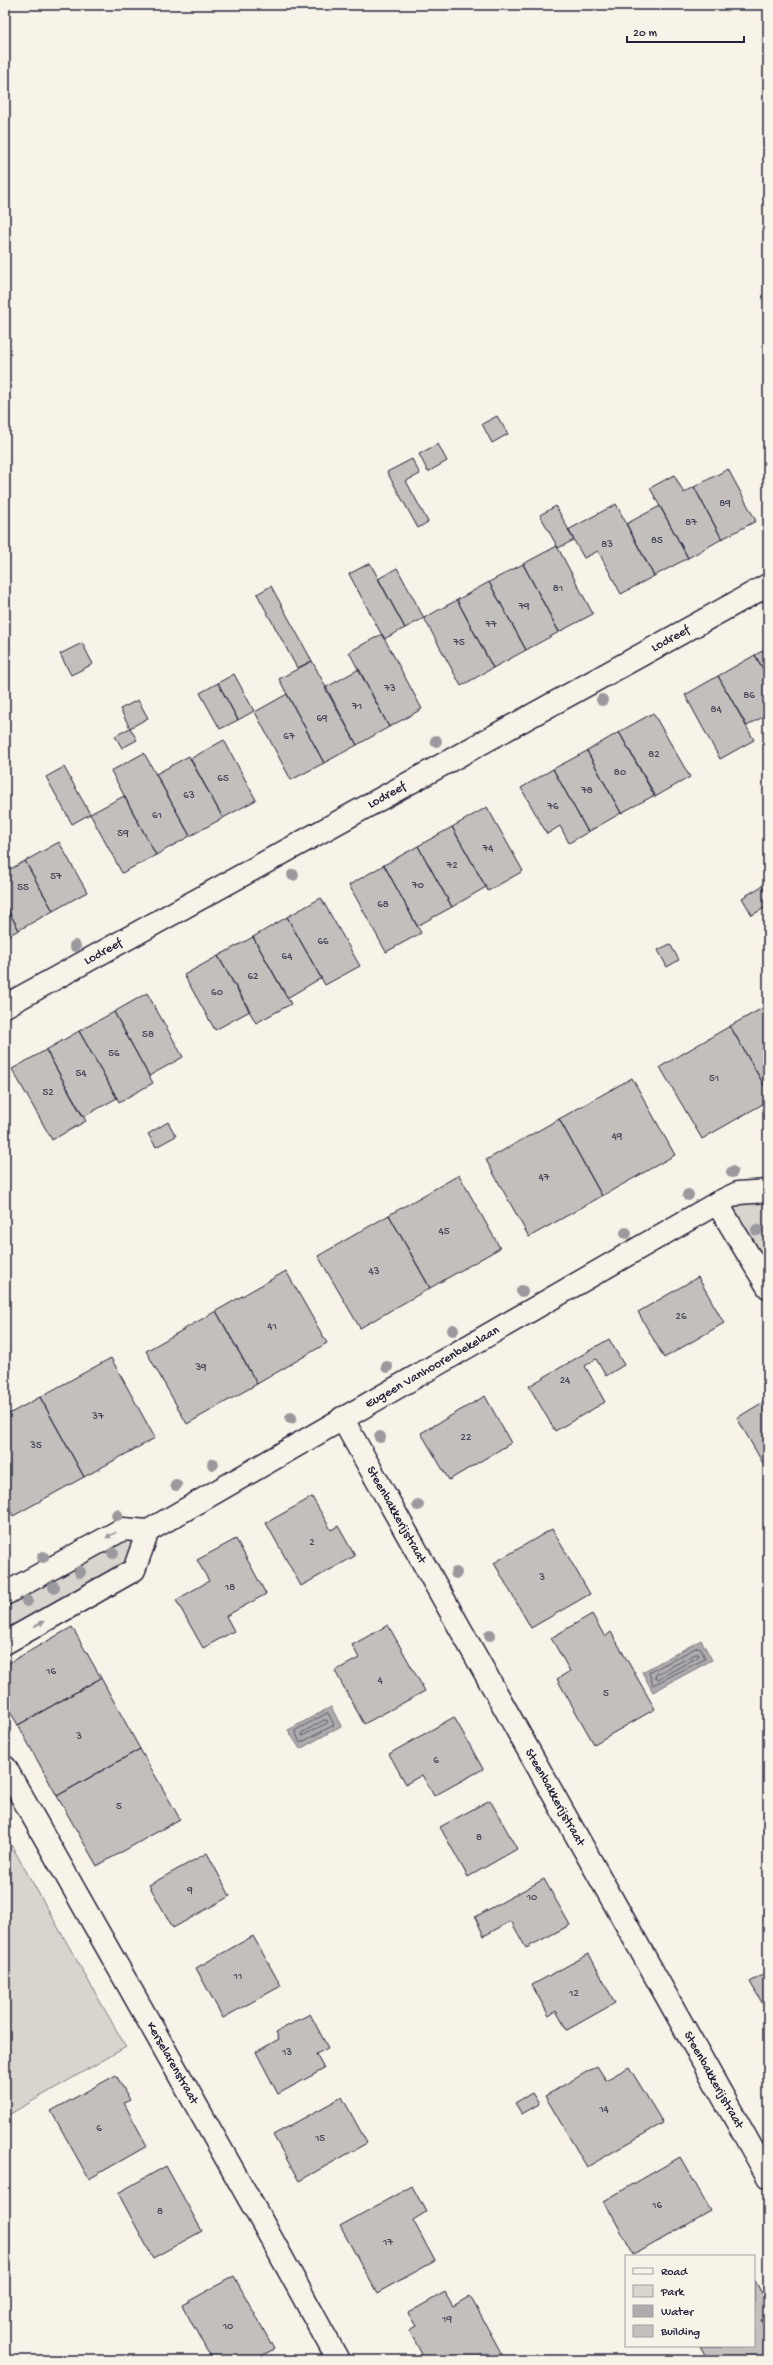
<svg xmlns="http://www.w3.org/2000/svg" width="773" height="2365" viewBox="0 0 773 2365" font-family="'Gochi Hand',sans-serif">
	<style>
		.green { fill: #d8d5cf; stroke: #7d7c85 }
		.water { fill: #aeabad; stroke: #76747f }
		.lines { fill: none; stroke-linecap: round; stroke-linejoin: round }
		.shore { stroke: #5a5969; stroke-width: 1 }
		.building { fill: #c2bfbd; stroke: #22223b }
		.minor-casing { stroke: #22223b; stroke-width: 25 }
		.minor { stroke: #f7f3e8; stroke-width: 22 }
		.tree { fill: #9b999d }
		.oneway { fill: #97959a }
		.labels { text-anchor: middle; dominant-baseline: central; stroke-width: 3; stroke-linejoin: round; paint-order: stroke }
		.number-label { font-size: 11px; fill: #4a495c }
		.street-label { font-size: 13px; fill: #22223b; stroke: #f7f3e8 }
	</style>
	<rect width="100%" height="100%" fill="#f7f3e8"/>
	<filter id="ink" filterUnits="userSpaceOnUse"><feTurbulence type="fractalNoise" baseFrequency=".025" numOctaves="2"/><feDisplacementMap in="SourceGraphic" scale="8" xChannelSelector="R" yChannelSelector="G"/><feConvolveMatrix kernelMatrix="1 2 1 2 8 2 1 2 1" color-interpolation-filters="sRGB"/></filter>
	<g filter="url(#ink)">
		<!-- green -->
		<path class="green" d="M 768,1191 L 768,1287 L 717,1203 Z
			M 123,1529 L 148,1531 L 134,1570 L 5,1643 L 5,1594 Z
			M 5,1834 L 126,2047 L 5,2117 Z"/>
		<!-- water -->
		<path class="water" d="M 701,1640 L 712,1660 L 653,1692 L 642,1672 Z
			M 331,1707 L 341,1726 L 300,1749 L 288,1730 Z"/>
		<g class="lines">
			<!-- shore -->
			<path class="shore" d="M 698,1647 L 701,1648 L 705,1659 L 653,1685 L 649,1673 Z
				M 696,1654 L 699,1654 L 698,1657 L 658,1679 L 655,1678 L 656,1675 Z
				M 328,1713 L 334,1725 L 300,1743 L 295,1731 Z
				M 325,1720 L 328,1721 L 327,1723 L 302,1736 L 302,1733 Z"/>
		</g>
		<!-- building -->
		<path class="building" d="M 497,416 L 508,434 L 492,443 L 482,424 Z
			M 438,444 L 447,461 L 428,472 L 419,454 Z
			M 412,459 L 420,474 L 406,481 L 428,522 L 418,528 L 387,472 Z
			M 728,469 L 756,521 L 722,539 L 694,487 Z
			M 674,475 L 684,493 L 694,487 L 722,539 L 688,558 L 650,488 Z
			M 616,504 L 654,576 L 621,594 L 598,551 L 584,558 L 568,530 Z
			M 556,506 L 574,540 L 558,548 L 540,515 Z
			M 660,506 L 688,558 L 654,576 L 626,524 Z
			M 557,546 L 593,614 L 559,632 L 523,564 Z
			M 370,563 L 405,628 L 384,639 L 349,574 Z
			M 523,564 L 559,632 L 526,650 L 489,582 Z
			M 397,568 L 424,618 L 405,628 L 378,579 Z
			M 489,582 L 526,650 L 493,668 L 457,600 Z
			M 271,586 L 312,661 L 297,668 L 257,594 Z
			M 457,600 L 493,668 L 461,686 L 424,618 Z
			M 382,634 L 422,709 L 389,727 L 349,652 Z
			M 82,643 L 93,664 L 71,675 L 60,654 Z
			M 768,648 L 768,678 L 755,655 Z
			M 755,655 L 768,678 L 768,714 L 747,726 L 718,676 Z
			M 312,661 L 357,745 L 324,763 L 279,679 Z
			M 359,669 L 389,727 L 357,745 L 325,688 Z
			M 234,674 L 254,711 L 238,720 L 218,683 Z
			M 718,676 L 754,740 L 720,759 L 685,695 Z
			M 218,683 L 238,720 L 220,729 L 200,693 Z
			M 287,694 L 324,763 L 291,780 L 255,712 Z
			M 138,700 L 148,718 L 130,728 L 120,709 Z
			M 653,713 L 690,777 L 655,797 L 619,732 Z
			M 130,728 L 137,740 L 122,748 L 115,736 Z
			M 619,732 L 655,795 L 621,813 L 587,751 Z
			M 224,740 L 256,800 L 223,818 L 190,759 Z
			M 587,751 L 621,813 L 588,832 L 553,769 Z
			M 144,753 L 190,836 L 156,855 L 111,771 Z
			M 189,756 L 223,818 L 190,836 L 156,774 Z
			M 64,767 L 90,814 L 72,824 L 46,777 Z
			M 553,769 L 588,832 L 569,843 L 560,826 L 547,834 L 521,788 Z
			M 124,796 L 156,855 L 122,873 L 90,814 Z
			M 487,807 L 523,871 L 488,891 L 452,827 Z
			M 452,827 L 486,887 L 452,907 L 418,846 Z
			M 59,842 L 87,892 L 53,911 L 25,861 Z
			M 418,846 L 452,907 L 417,926 L 384,865 Z
			M 25,861 L 53,911 L 19,930 L 5,905 L 5,872 Z
			M 384,865 L 421,933 L 386,952 L 349,885 Z
			M 762,886 L 768,897 L 768,906 L 752,915 L 742,898 Z
			M 321,898 L 360,966 L 325,985 L 287,917 Z
			M 5,905 L 19,930 L 5,937 Z
			M 287,917 L 321,978 L 287,998 L 253,937 Z
			M 253,937 L 291,1004 L 256,1023 L 218,956 Z
			M 670,944 L 679,960 L 667,967 L 658,950 Z
			M 218,956 L 250,1011 L 215,1030 L 184,975 Z
			M 147,993 L 183,1057 L 149,1076 L 114,1012 Z
			M 768,1005 L 768,1092 L 730,1026 Z
			M 114,1012 L 153,1083 L 119,1102 L 79,1031 Z
			M 730,1026 L 768,1092 L 768,1101 L 702,1139 L 660,1067 Z
			M 79,1031 L 117,1098 L 83,1117 L 46,1050 Z
			M 46,1050 L 86,1121 L 52,1140 L 12,1069 Z
			M 632,1078 L 675,1155 L 602,1196 L 559,1119 Z
			M 559,1119 L 602,1196 L 529,1237 L 486,1160 Z
			M 168,1122 L 176,1136 L 156,1147 L 148,1134 Z
			M 459,1175 L 500,1248 L 430,1288 L 389,1215 Z
			M 389,1215 L 430,1288 L 360,1328 L 318,1256 Z
			M 286,1271 L 327,1343 L 257,1384 L 216,1311 Z
			M 698,1277 L 724,1323 L 664,1358 L 638,1312 Z
			M 216,1311 L 257,1384 L 187,1424 L 146,1351 Z
			M 609,1339 L 624,1365 L 606,1376 L 596,1359 L 585,1366 L 605,1402 L 555,1431 L 529,1386 Z
			M 111,1358 L 155,1438 L 84,1477 L 40,1397 Z
			M 485,1396 L 511,1443 L 449,1480 L 421,1433 Z
			M 40,1397 L 84,1477 L 13,1516 L 5,1501 L 5,1416 Z
			M 768,1399 L 768,1472 L 737,1418 Z
			M 312,1497 L 331,1530 L 338,1526 L 355,1556 L 301,1586 L 266,1523 Z
			M 552,1529 L 590,1594 L 531,1628 L 494,1563 Z
			M 236,1539 L 266,1594 L 226,1616 L 234,1631 L 203,1648 L 176,1600 L 209,1581 L 197,1560 Z
			M 592,1614 L 605,1637 L 611,1632 L 655,1709 L 594,1744 L 557,1679 L 570,1671 L 551,1638 Z
			M 388,1625 L 425,1691 L 364,1724 L 335,1671 L 359,1658 L 352,1645 Z
			M 72,1627 L 101,1678 L 18,1725 L 5,1703 L 5,1665 Z
			M 101,1678 L 140,1749 L 57,1796 L 18,1725 Z
			M 454,1717 L 483,1769 L 434,1796 L 422,1775 L 406,1784 L 389,1754 Z
			M 140,1749 L 180,1819 L 97,1866 L 57,1796 Z
			M 490,1800 L 517,1849 L 468,1877 L 440,1827 Z
			M 207,1853 L 230,1896 L 173,1928 L 149,1885 Z
			M 544,1879 L 570,1925 L 526,1948 L 511,1921 L 484,1936 L 475,1917 Z
			M 253,1936 L 281,1986 L 223,2018 L 196,1968 Z
			M 589,1954 L 615,2003 L 567,2030 L 556,2011 L 549,2016 L 532,1985 Z
			M 768,1972 L 768,2013 L 750,1982 Z
			M 310,2014 L 328,2048 L 316,2054 L 324,2069 L 278,2094 L 256,2052 L 279,2039 L 276,2032 Z
			M 597,2066 L 606,2080 L 629,2067 L 663,2123 L 587,2167 L 545,2096 Z
			M 116,2075 L 130,2100 L 124,2103 L 147,2146 L 89,2179 L 51,2111 Z
			M 532,2093 L 539,2104 L 522,2114 L 515,2103 Z
			M 342,2097 L 367,2143 L 299,2181 L 273,2135 Z
			M 680,2157 L 711,2211 L 634,2255 L 604,2201 Z
			M 166,2166 L 202,2231 L 153,2258 L 118,2193 Z
			M 412,2186 L 426,2212 L 413,2220 L 435,2261 L 377,2293 L 340,2226 Z
			M 234,2276 L 274,2349 L 254,2360 L 212,2360 L 182,2305 Z
			M 754,2279 L 768,2304 L 768,2316 L 761,2320 L 768,2333 L 768,2360 L 708,2360 L 700,2346 L 754,2346 Z
			M 445,2292 L 453,2306 L 470,2296 L 505,2360 L 425,2360 L 409,2330 L 416,2326 L 408,2313 Z"/>
		<g class="lines">
			<defs>
				<g id="minor">
					<path id="s1" d="M 5,1006 L 768,585"/>
					<path d="M 717,1203 L 768,1287"/>
					<path id="s2" d="M 342,1418 L 768,2177"/>
					<path id="s3" d="M 5,1594 L 123,1529 L 148,1531 L 717,1203 L 738,1193 L 768,1191"/>
					<path d="M 5,1643 L 134,1570 L 148,1531"/>
					<path id="s4" d="M 5,1767 L 265,2227 L 338,2360"/>
				</g>
			</defs>
			<!-- minor casing -->
			<use href="#minor" class="minor-casing"/>
			<!-- minor -->
			<use href="#minor" class="minor"/>
		</g>
		<!-- trees -->
		<g class="tree">
			<circle cx="602" cy="700" r="6"/>
			<circle cx="436" cy="741" r="6"/>
			<circle cx="293" cy="875" r="6"/>
			<circle cx="75" cy="946" r="6"/>
			<circle cx="732" cy="1172" r="6"/>
			<circle cx="688" cy="1195" r="6"/>
			<circle cx="757" cy="1230" r="6"/>
			<circle cx="626" cy="1233" r="6"/>
			<circle cx="522" cy="1291" r="6"/>
			<circle cx="453" cy="1330" r="6"/>
			<circle cx="387" cy="1367" r="6"/>
			<circle cx="291" cy="1418" r="6"/>
			<circle cx="380" cy="1437" r="6"/>
			<circle cx="213" cy="1464" r="6"/>
			<circle cx="176" cy="1485" r="6"/>
			<circle cx="418" cy="1505" r="6"/>
			<circle cx="117" cy="1515" r="6"/>
			<circle cx="113" cy="1553" r="6"/>
			<circle cx="43" cy="1557" r="6"/>
			<circle cx="80" cy="1572" r="6"/>
			<circle cx="456" cy="1573" r="6"/>
			<circle cx="54" cy="1587" r="6"/>
			<circle cx="27" cy="1601" r="6"/>
			<circle cx="490" cy="1635" r="6"/>
		</g>
		<!-- one-way arrows -->
		<defs><path id="oneway-solid" d="M-6-.8H1V-3.2L6.5 0L1 3.2V.8H-6Z"/></defs>
		<g class="oneway">
			<use href="#oneway-solid" transform="translate(111 1535) rotate(151)"/>
			<use href="#oneway-solid" transform="translate(39 1624) rotate(-29)"/>
		</g>
	</g>
	<g class="labels">
		<!-- number labels -->
		<g class="number-label">
			<text x="725" y="504">89</text>
			<text x="691" y="523">87</text>
			<text x="657" y="541">85</text>
			<text x="607" y="545">83</text>
			<text x="558" y="589">81</text>
			<text x="524" y="607">79</text>
			<text x="491" y="625">77</text>
			<text x="459" y="643">75</text>
			<text x="390" y="689">73</text>
			<text x="749" y="696">86</text>
			<text x="357" y="707">71</text>
			<text x="716" y="710">84</text>
			<text x="322" y="719">69</text>
			<text x="289" y="737">67</text>
			<text x="654" y="755">82</text>
			<text x="620" y="773">80</text>
			<text x="223" y="779">65</text>
			<text x="587" y="791">78</text>
			<text x="189" y="796">63</text>
			<text x="553" y="807">76</text>
			<text x="157" y="816">61</text>
			<text x="123" y="834">59</text>
			<text x="488" y="849">74</text>
			<text x="452" y="866">72</text>
			<text x="56" y="877">57</text>
			<text x="418" y="886">70</text>
			<text x="23" y="888">55</text>
			<text x="383" y="905">68</text>
			<text x="323" y="942">66</text>
			<text x="287" y="957">64</text>
			<text x="253" y="977">62</text>
			<text x="217" y="993">60</text>
			<text x="148" y="1035">58</text>
			<text x="114" y="1054">56</text>
			<text x="81" y="1074">54</text>
			<text x="714" y="1079">51</text>
			<text x="48" y="1093">52</text>
			<text x="617" y="1137">49</text>
			<text x="544" y="1178">47</text>
			<text x="444" y="1232">45</text>
			<text x="374" y="1272">43</text>
			<text x="681" y="1317">26</text>
			<text x="272" y="1327">41</text>
			<text x="201" y="1368">39</text>
			<text x="565" y="1381">24</text>
			<text x="98" y="1417">37</text>
			<text x="466" y="1438">22</text>
			<text x="36" y="1446">35</text>
			<text x="312" y="1543">2</text>
			<text x="542" y="1578">3</text>
			<text x="230" y="1588">18</text>
			<text x="51" y="1672">16</text>
			<text x="380" y="1681">4</text>
			<text x="606" y="1694">5</text>
			<text x="79" y="1737">3</text>
			<text x="436" y="1761">6</text>
			<text x="119" y="1807">5</text>
			<text x="479" y="1838">8</text>
			<text x="190" y="1891">9</text>
			<text x="532" y="1898">10</text>
			<text x="238" y="1977">11</text>
			<text x="574" y="1994">12</text>
			<text x="287" y="2053">13</text>
			<text x="604" y="2110">14</text>
			<text x="99" y="2129">6</text>
			<text x="320" y="2139">15</text>
			<text x="657" y="2206">16</text>
			<text x="160" y="2212">8</text>
			<text x="388" y="2243">17</text>
			<text x="447" y="2320">19</text>
			<text x="228" y="2327">10</text>
		</g>
		<!-- street labels -->
		<g class="street-label">
			<text stroke="none"><textPath href="#s1" startOffset="760">Lodreef</textPath></text>
			<text stroke="none"><textPath href="#s1" startOffset="436">Lodreef</textPath></text>
			<text stroke="none"><textPath href="#s1" startOffset="112">Lodreef</textPath></text>
			<text stroke="none"><textPath href="#s3" startOffset="488">Eugeen Vanhoorenbekelaan</textPath></text>
			<text stroke="none"><textPath href="#s2" startOffset="111">Steenbakkerijstraat</textPath></text>
			<text stroke="none"><textPath href="#s2" startOffset="435">Steenbakkerijstraat</textPath></text>
			<text stroke="none"><textPath href="#s4" startOffset="340">Kerselarenstraat</textPath></text>
			<text stroke="none"><textPath href="#s2" startOffset="759">Steenbakkerijstraat</textPath></text>
		</g>
	</g>
	<!-- margin -->
	<rect width="773" height="2365" fill="none" stroke="#f7f3e8" stroke-width="20"/>
	<rect x="10" y="10" width="753" height="2345" fill="none" stroke="#22223b" stroke-width="1.5" filter="url(#ink)"/>
	<!-- legend -->
	<rect x="625" y="2255" width="130" height="92" fill="#f7f3e8" stroke="#a29fa3"/>
	<rect x="633" y="2268" width="20" height="6" fill="#f7f3e8" stroke="#a29fa3"/>
	<text x="661" y="2275" font-size="12" fill="#22223b">Road</text>
	<rect x="633" y="2285" width="20" height="12" fill="#d8d5cf" stroke="#a29fa3"/>
	<text x="661" y="2295" font-size="12" fill="#22223b">Park</text>
	<rect x="633" y="2305" width="20" height="12" fill="#aeabad" stroke="#a29fa3"/>
	<text x="661" y="2315" font-size="12" fill="#22223b">Water</text>
	<rect x="633" y="2325" width="20" height="12" fill="#c2bfbd" stroke="#a29fa3"/>
	<text x="661" y="2335" font-size="12" fill="#22223b">Building</text>
	<!-- scale -->
	<path d="M627 36v6h117v-6" fill="none" stroke="#22223b" stroke-width="2"/>
	<text x="633" y="36" font-size="12" fill="#22223b" stroke="#f7f3e8" stroke-width="3" paint-order="stroke">20 m</text>
</svg>
